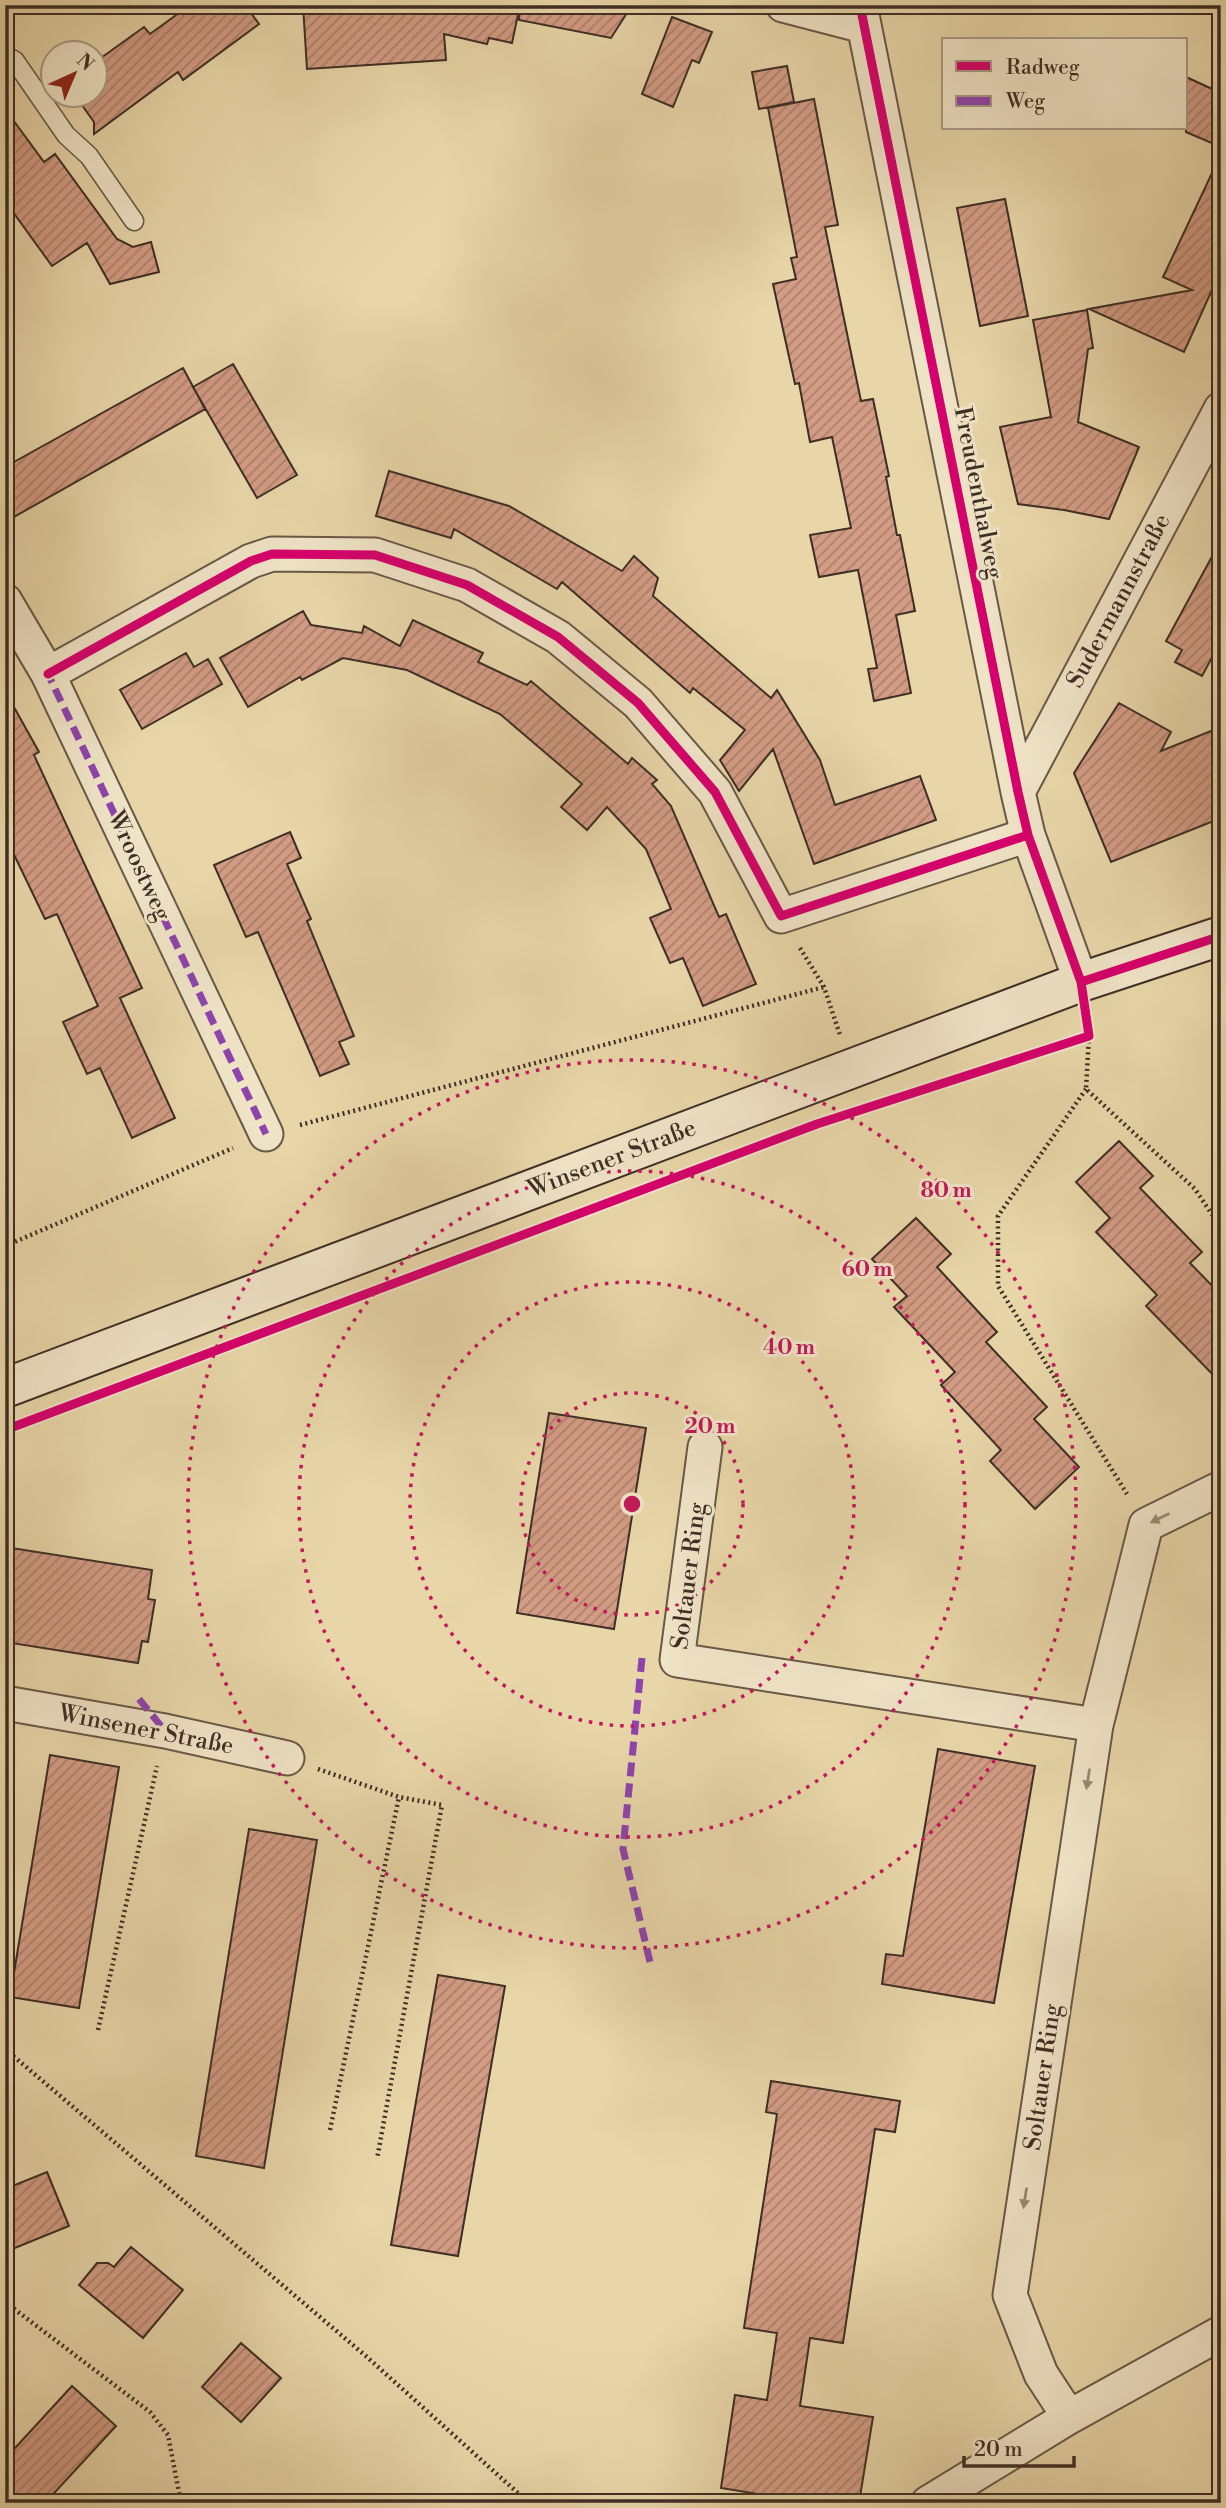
<svg xmlns="http://www.w3.org/2000/svg" width="1226" height="2508" viewBox="0 0 1226 2508" font-family="'Libre Bodoni',serif">
	<style>
		.building { fill: url(#building-hatch); stroke: #3e2e25; stroke-width: 2 }
		.lines { fill: none; stroke-linecap: round; stroke-linejoin: round }
		.service-casing { stroke: #685846; stroke-width: 21 }
		.minor-casing { stroke: #685846; stroke-width: 37 }
		.secondary-casing { stroke: #3e2e25; stroke-width: 42 }
		.path { stroke: #3e2e25; stroke-width: 4.5; stroke-dasharray: 2 3.5; stroke-linecap: butt }
		.service { stroke: #f0e4c7; stroke-width: 18 }
		.minor { stroke: #f0e4c7; stroke-width: 33 }
		.secondary { stroke: #f0e4c7; stroke-width: 38 }
		.quiet { stroke: #8e44ad; stroke-width: 7; stroke-dasharray: 14 7; stroke-linecap: butt }
		.cycleway-casing { stroke: #f0e4c7; stroke-width: 13 }
		.cycleway { stroke: #d6006c; stroke-width: 9 }
		.oneway { fill: #978976 }
		.ring { fill: none; stroke: #c2185b; stroke-width: 3.5; stroke-dasharray: 3.5 7 }
		.labels { text-anchor: middle; dominant-baseline: central; stroke-width: 6; stroke-linejoin: round; paint-order: stroke }
		.street-label { font-size: 24px; fill: #3e2e25; stroke: #f0e4c7 }
		.centre { fill: #c2185b; stroke: #f0e4c7; stroke-width: 3.5 }
		.ring-label { font-size: 21px; text-anchor: middle; font-weight: bold; fill: #c2185b; stroke: #f0e4c7; stroke-width: 6; stroke-linejoin: round; paint-order: stroke }
	</style>
	<defs>
		<pattern id="building-hatch" width="6" height="6" patternUnits="userSpaceOnUse" patternTransform="scale(1.75)"><rect width="6" height="6" fill="#d39c84"/><path d="M-1 1l2-2M0 6l6-6M5 7l2-2" fill="none" stroke="#ad806c"/></pattern>
	</defs>
	<rect width="100%" height="100%" fill="#e8d6a9"/>
	<filter id="stains"><feTurbulence type="fractalNoise" baseFrequency=".00286" numOctaves="4"/><feColorMatrix values="0 0 0 0 .2 0 0 0 0 .09 0 0 0 0 .02 0 0 0 .5 -.17"/></filter>
	<radialGradient id="worn" r=".72"><stop offset=".6" stop-color="#630" stop-opacity="0"/><stop offset="1" stop-color="#630" stop-opacity=".3"/></radialGradient>
	<!-- building -->
	<path class="building" d="M 190,5 L 245,5 L 259,24 L 183,80 L 178,72 L 94,134 L 94,122 L 74,94 L 94,94 L 94,63 L 144,27 L 150,34 Z
		M 303,5 L 520,5 L 512,43 L 489,38 L 487,44 L 444,34 L 446,60 L 307,69 Z
		M 520,5 L 632,5 L 611,38 L 519,20 Z
		M 672,17 L 712,32 L 699,63 L 692,60 L 673,107 L 642,94 Z
		M 787,66 L 794,102 L 759,109 L 752,72 Z
		M 1186,77 L 1221,93 L 1221,147 L 1186,132 Z
		M 814,99 L 838,225 L 825,227 L 861,401 L 873,399 L 889,476 L 886,477 L 897,535 L 900,535 L 915,611 L 896,615 L 911,693 L 874,701 L 868,669 L 877,668 L 858,570 L 819,577 L 810,535 L 851,528 L 832,437 L 810,442 L 799,383 L 795,384 L 773,284 L 796,279 L 791,258 L 797,257 L 768,108 Z
		M 5,109 L 44,162 L 55,154 L 117,239 L 133,247 L 151,242 L 159,272 L 110,284 L 87,243 L 52,266 L 5,201 Z
		M 1221,154 L 1221,270 L 1184,352 L 1089,309 L 1192,290 L 1163,277 Z
		M 1005,199 L 1028,316 L 980,326 L 957,208 Z
		M 1087,310 L 1093,348 L 1088,349 L 1078,422 L 1139,447 L 1109,519 L 1064,510 L 1018,504 L 1000,427 L 1051,417 L 1033,320 Z
		M 233,364 L 297,475 L 257,498 L 193,387 Z
		M 183,368 L 205,409 L 5,522 L 5,467 Z
		M 389,471 L 509,506 L 622,571 L 634,556 L 658,578 L 653,596 L 771,698 L 777,690 L 820,760 L 835,805 L 920,776 L 936,820 L 814,864 L 773,749 L 739,791 L 720,760 L 745,730 L 693,688 L 690,693 L 562,582 L 557,589 L 454,529 L 451,538 L 376,516 Z
		M 1221,540 L 1221,641 L 1202,676 L 1175,662 L 1182,650 L 1166,641 Z
		M 303,611 L 311,625 L 362,633 L 364,626 L 400,646 L 413,620 L 483,653 L 478,662 L 527,685 L 531,681 L 628,764 L 632,758 L 657,780 L 652,784 L 671,806 L 719,917 L 726,914 L 756,984 L 703,1006 L 683,958 L 670,963 L 650,918 L 671,909 L 646,849 L 607,807 L 587,830 L 561,807 L 582,784 L 500,714 L 407,670 L 343,658 L 302,680 L 300,677 L 248,707 L 220,658 Z
		M 186,653 L 194,667 L 208,659 L 222,684 L 142,729 L 120,690 Z
		M 5,691 L 39,752 L 34,755 L 142,988 L 120,998 L 175,1118 L 132,1138 L 100,1068 L 87,1074 L 63,1022 L 98,1006 L 57,914 L 45,919 L 5,836 Z
		M 1119,703 L 1171,732 L 1161,751 L 1221,727 L 1221,818 L 1111,862 L 1074,773 Z
		M 290,832 L 301,858 L 287,864 L 311,919 L 307,921 L 354,1036 L 339,1042 L 349,1064 L 320,1076 L 258,932 L 246,937 L 214,865 Z
		M 1119,1141 L 1153,1176 L 1140,1188 L 1202,1252 L 1190,1263 L 1221,1295 L 1221,1383 L 1146,1306 L 1157,1295 L 1096,1232 L 1110,1218 L 1076,1182 Z
		M 916,1218 L 951,1254 L 937,1267 L 997,1332 L 986,1342 L 1047,1407 L 1034,1419 L 1079,1467 L 1035,1509 L 990,1461 L 1001,1450 L 941,1385 L 955,1372 L 894,1307 L 907,1296 L 872,1259 Z
		M 549,1413 L 646,1428 L 614,1629 L 517,1613 Z
		M 5,1547 L 152,1570 L 148,1599 L 155,1600 L 148,1642 L 142,1641 L 138,1663 L 5,1642 Z
		M 938,1749 L 1035,1766 L 994,2003 L 882,1984 L 886,1954 L 903,1956 Z
		M 50,1755 L 119,1767 L 79,2008 L 10,1997 Z
		M 249,1829 L 317,1840 L 264,2168 L 196,2156 Z
		M 438,1975 L 505,1986 L 458,2256 L 391,2245 Z
		M 771,2081 L 900,2101 L 895,2132 L 875,2129 L 843,2343 L 810,2338 L 800,2406 L 873,2417 L 859,2503 L 813,2503 L 721,2488 L 735,2395 L 767,2400 L 777,2333 L 744,2328 L 777,2114 L 766,2112 Z
		M 47,2172 L 69,2226 L 5,2252 L 5,2189 Z
		M 131,2247 L 183,2290 L 143,2338 L 79,2285 L 97,2263 L 108,2263 L 114,2267 Z
		M 241,2343 L 281,2378 L 241,2422 L 202,2387 Z
		M 72,2386 L 116,2426 L 45,2503 L 5,2503 L 5,2459 Z"/>
	<g class="lines">
		<defs>
			<path id="service" d="M 5,55 L 15,61 L 66,135 L 89,156 L 134,221"/>
			<path id="minor" d="M 783,5 L 864,26
				M 860,5 L 1018,792 L 1028,835 L 1081,982
				M 5,601 L 48,674 L 266,1134
				M 48,674 L 251,561 L 272,554 L 375,555 L 467,585 L 558,637 L 638,703 L 715,792 L 781,916 L 1028,835
				M 1018,792 L 1221,409
				M 705,1447 L 677,1660 L 1096,1725
				M 5,1703 L 165,1731 L 287,1758
				M 1069,2417 L 1041,2374 L 1010,2295 L 1096,1725 L 1146,1525 L 1221,1488
				M 928,2503 L 1069,2417 L 1221,2333"/>
			<path id="secondary" d="M 5,1388 L 1081,982 L 1221,936"/>
		</defs>
		<!-- service casing -->
		<use href="#service" class="service-casing"/>
		<!-- minor casing -->
		<use href="#minor" class="minor-casing"/>
		<!-- secondary casing -->
		<use href="#secondary" class="secondary-casing"/>
		<!-- path -->
		<path class="path" d="M 800,948 L 824,987 L 840,1035
			M 1089,1036 L 1086,1089 L 1195,1189 L 1221,1228
			M 1086,1089 L 998,1216 L 998,1286 L 1127,1494
			M 300,1125 L 824,987
			M 5,1246 L 233,1148
			M 318,1769 L 399,1797 L 442,1805 L 377,2159
			M 98,2030 L 157,1766
			M 5,2049 L 367,2357 L 529,2503
			M 330,2130 L 399,1797
			M 5,2302 L 150,2412 L 168,2435 L 181,2503"/>
		<!-- service -->
		<use href="#service" class="service"/>
		<!-- minor -->
		<use href="#minor" class="minor"/>
		<!-- secondary -->
		<use href="#secondary" class="secondary"/>
		<!-- quiet -->
		<path class="quiet" d="M 52,672 L 48,674 L 266,1134
			M 642,1658 L 623,1849 L 650,1962
			M 139,1699 L 165,1731"/>
		<defs>
			<path id="cycleway" d="M 48,674 L 251,561 L 272,554 L 375,555 L 467,585 L 558,637 L 638,703 L 715,792 L 781,916 L 1028,835
				M 1081,982 L 1221,936
				M 5,1430 L 817,1124 L 1089,1036 L 1081,982 L 1028,835 L 1018,792 L 860,5"/>
		</defs>
		<!-- cycleway casing -->
		<use href="#cycleway" class="cycleway-casing"/>
		<!-- cycleway -->
		<use href="#cycleway" class="cycleway"/>
	</g>
	<!-- one-way arrows -->
	<defs><path id="oneway-solid" d="M-6-.8H1V-3.2L6.5 0L1 3.2V.8H-6Z" transform="scale(1.75)"/></defs>
	<g class="oneway">
		<use href="#oneway-solid" transform="translate(1160 1518) rotate(154)"/>
		<use href="#oneway-solid" transform="translate(1088 1779) rotate(99)"/>
		<use href="#oneway-solid" transform="translate(1025 2198) rotate(99)"/>
	</g>
	<!-- distance rings -->
	<g class="ring">
		<circle cx="632" cy="1504" r="111"/>
		<circle cx="632" cy="1504" r="222"/>
		<circle cx="632" cy="1504" r="333"/>
		<circle cx="632" cy="1504" r="444"/>
	</g>
	<g class="labels">
		<!-- street labels -->
		<g class="street-label">
			<text transform="translate(978 493) rotate(79)">Freudenthalweg</text>
			<text transform="translate(1119 601) rotate(-62)">Sudermannstraße</text>
			<text transform="translate(139 866) rotate(65)">Wroostweg</text>
			<text transform="translate(612 1159) rotate(-21)">Winsener Straße</text>
			<text transform="translate(689 1576) rotate(-83)">Soltauer Ring</text>
			<text transform="translate(146 1730) rotate(11)">Winsener Straße</text>
			<text transform="translate(1043 2077) rotate(-82)">Soltauer Ring</text>
		</g>
	</g>
	<circle cx="632" cy="1504" r="10" class="centre"/>
	<g class="ring-label">
		<text x="946" y="1197">80 m</text>
		<text x="867" y="1276">60 m</text>
		<text x="789" y="1354">40 m</text>
		<text x="710" y="1433">20 m</text>
	</g>
	<!-- margin -->
	<rect width="1226" height="2508" fill="none" stroke="#e8d6a9" stroke-width="28"/>
	<rect x="7" y="7" width="1212" height="2494" fill="none" stroke="#3e2e25" stroke-width="3.5"/>
	<rect x="14" y="14" width="1198" height="2480" fill="none" stroke="#3e2e25" stroke-width="2"/>
	<!-- legend -->
	<rect x="942" y="38" width="245" height="91" fill="#f0e4c7" stroke="#a99b86" stroke-width="2"/>
	<rect x="956" y="61" width="35" height="10" fill="#d6006c" stroke="#a99b86" stroke-width="2"/>
	<text x="1006" y="74" font-size="21" fill="#3e2e25">Radweg</text>
	<rect x="956" y="96" width="35" height="10" fill="#8e44ad" stroke="#a99b86" stroke-width="2"/>
	<text x="1006" y="108" font-size="21" fill="#3e2e25">Weg</text>
	<!-- north arrow -->
	<g transform="translate(74 74) rotate(44)"><circle r="33" fill="#f0e4c7" stroke="#a99b86" stroke-width="2"/>
	<path d="M0-5L12 26L0 18L-12 26Z" fill="#8f2418"/>
	<text y="-10" font-size="19" font-weight="bold" text-anchor="middle" fill="#3e2e25">N</text>
	</g>
	<!-- scale -->
	<path d="M964 2456v10h110v-10" fill="none" stroke="#3e2e25" stroke-width="3.5"/>
	<text x="974" y="2456" font-size="21" fill="#3e2e25" stroke="#f0e4c7" stroke-width="5" paint-order="stroke">20 m</text>
	<rect width="100%" height="100%" filter="url(#stains)"/>
	<rect width="100%" height="100%" fill="url(#worn)"/>
</svg>
